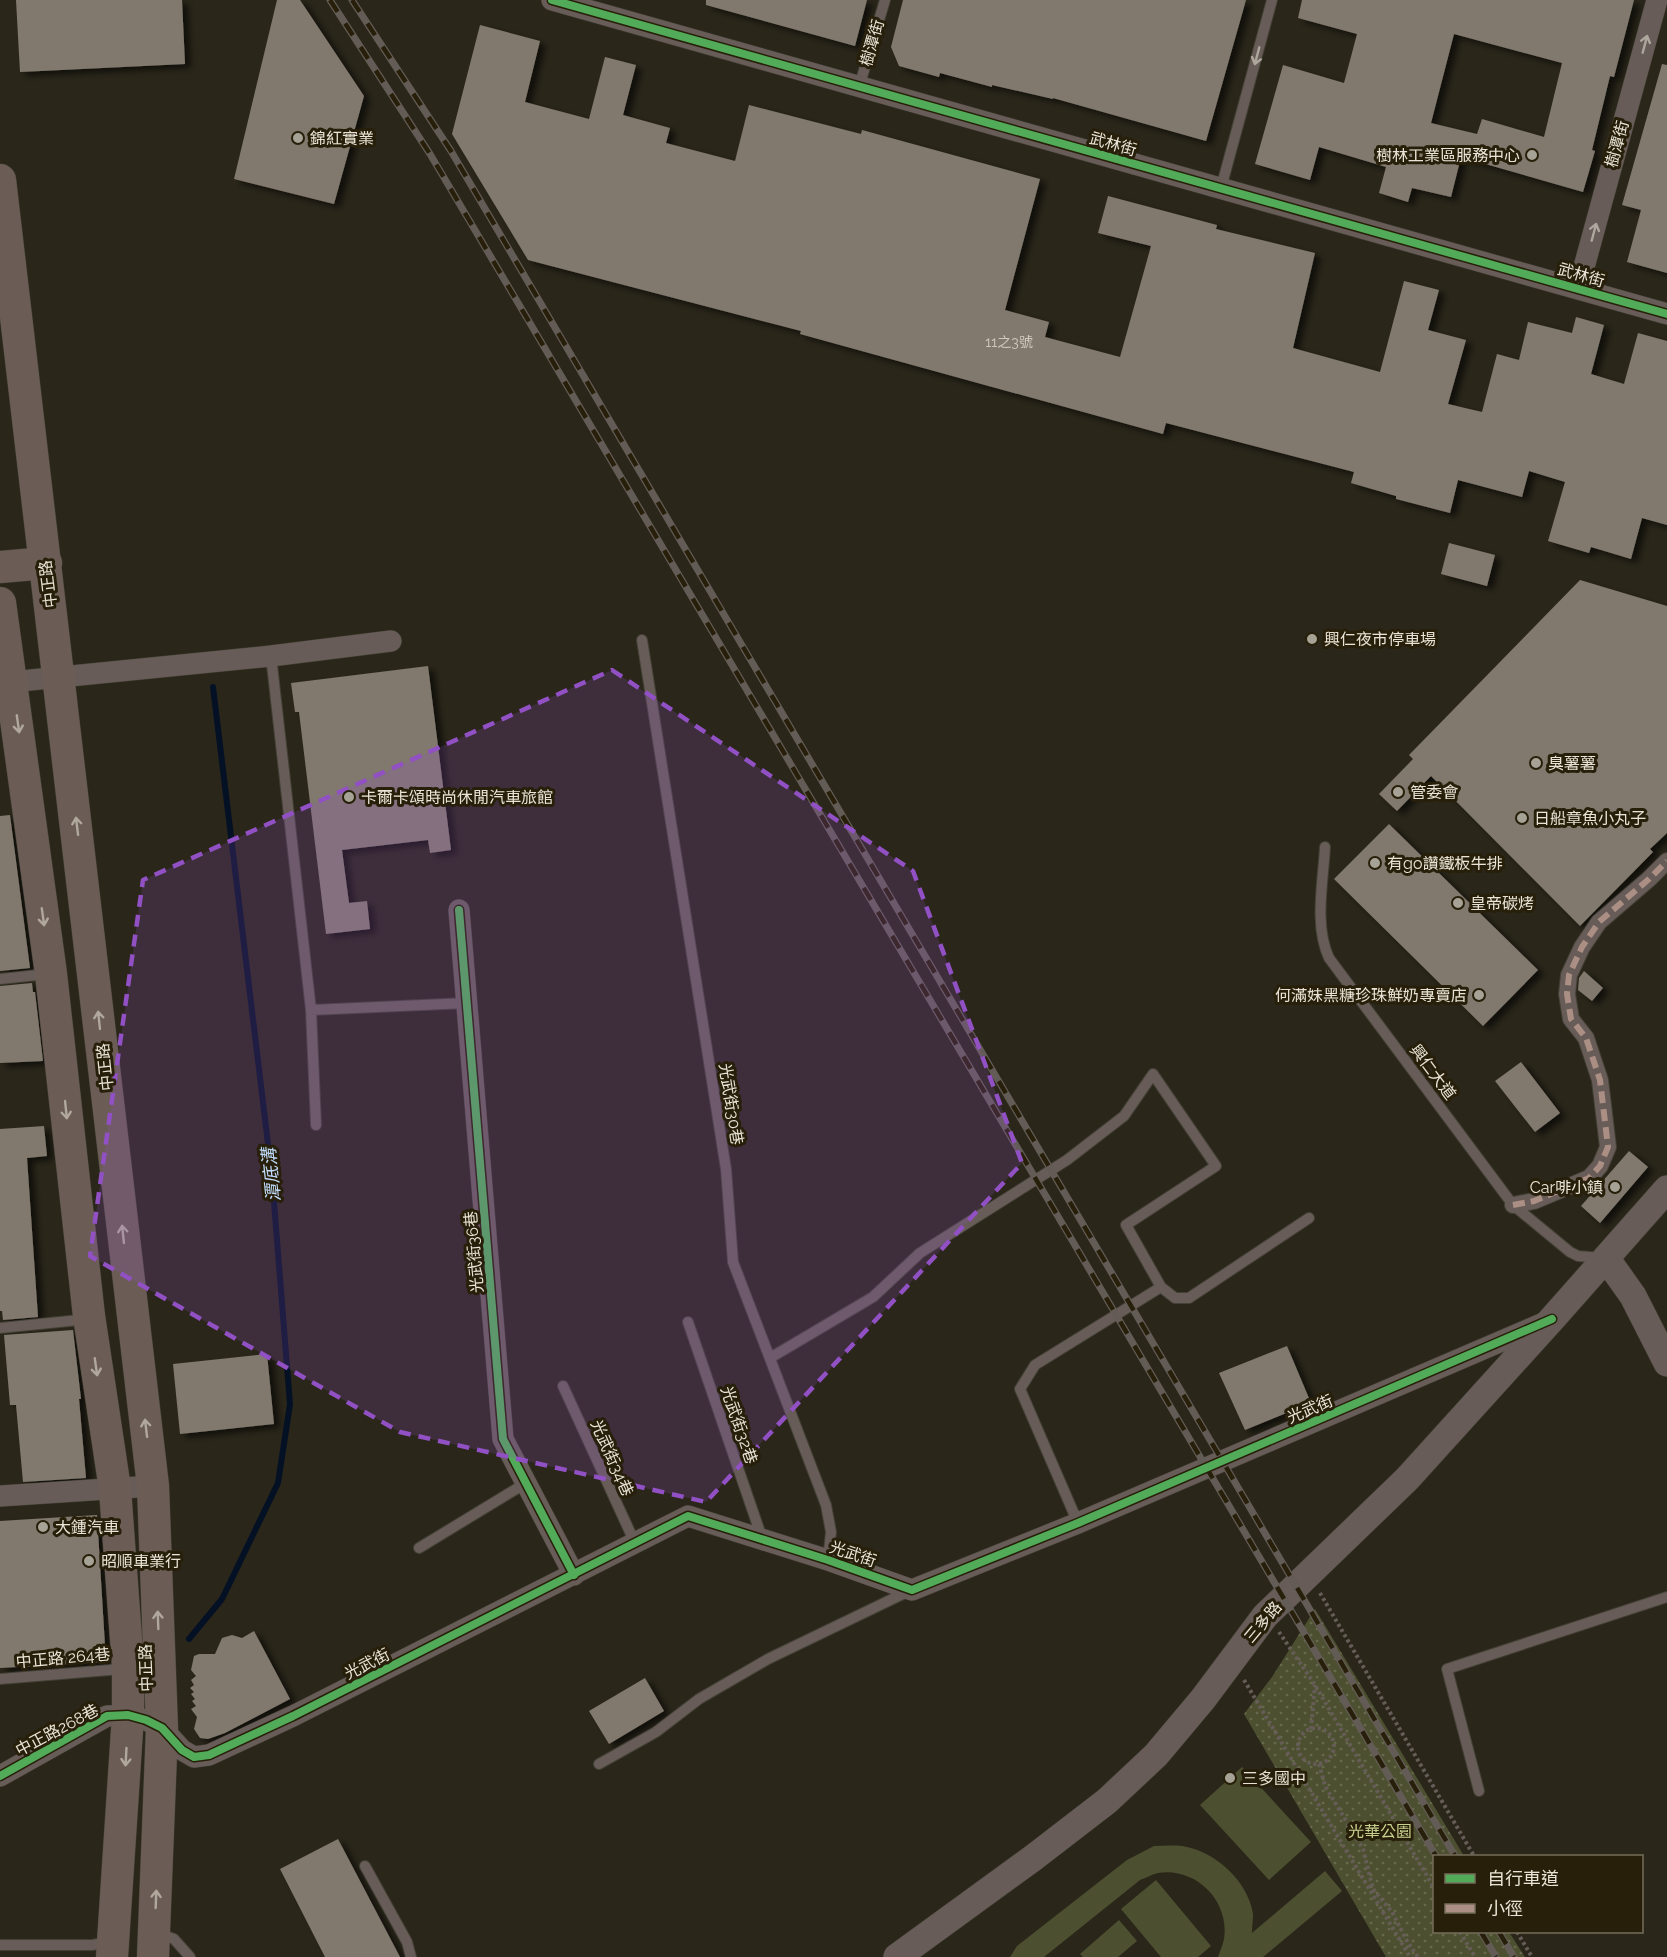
<svg xmlns="http://www.w3.org/2000/svg" width="1667" height="1957" viewBox="0 0 1667 1957" font-family="Raleway,'Noto Sans TC',sans-serif">
	<style>
		.park { fill: url(#park-dots) }
		.pitch { fill: #4d5030 }
		.lines { fill: none; stroke-linecap: round; stroke-linejoin: round }
		.stream { stroke: #041125; stroke-width: 6 }
		.building { fill: #81796e; fill-rule: evenodd; filter: url(#shadow) }
		.service-casing { stroke: #434036; stroke-width: 12 }
		.pedestrian-casing { stroke: #434036; stroke-width: 18 }
		.minor-casing { stroke: #434036; stroke-width: 22 }
		.tertiary-casing { stroke: #434036; stroke-width: 28 }
		.secondary-casing { stroke: #434036; stroke-width: 33 }
		.path { stroke: #665d58; stroke-width: 4; stroke-dasharray: 3 3; stroke-linecap: butt }
		.service { stroke: #675c57; stroke-width: 10 }
		.pedestrian { stroke: #675c57; stroke-width: 16 }
		.minor { stroke: #675c57; stroke-width: 21 }
		.tertiary { stroke: #675c57; stroke-width: 27 }
		.secondary { stroke: #6b5d56; stroke-width: 32 }
		.rail-casing { stroke: #635c56; stroke-width: 7 }
		.rail { stroke: #271f09; stroke-width: 4.5; stroke-dasharray: 14; stroke-linecap: butt }
		.quiet { stroke: #ac8f84; stroke-width: 6; stroke-dasharray: 12 6; stroke-linecap: butt }
		.cycleway-casing { stroke: #271f09; stroke-width: 11 }
		.cycleway { stroke: #51ab58; stroke-width: 8 }
		.oneway { stroke: #aea79d }
		.oneway2 { stroke: #b0a79d }
		.marked { fill: #9151c4; fill-opacity: 0.2; stroke: #9151c4; stroke-width: 4.5; stroke-dasharray: 12 8; stroke-linejoin: round }
		.poi-dot { fill: #a6a295; stroke: #271f09; stroke-width: 2 }
		.labels { text-anchor: middle; dominant-baseline: central; stroke-width: 6; stroke-linejoin: round; paint-order: stroke }
		.number-label { font-size: 14px; fill: #cfc9bd }
		.street-label { font-size: 16px; fill: #e9e4d7; stroke: #271f09 }
		.poi-label { font-size: 16px; fill: #e9e4d7; stroke: #271f09; text-anchor: start }
		.park-label { font-size: 16px; fill: #c8d08f; stroke: #271f09 }
		.water-label { font-size: 18px; font-style: italic; fill: #bfdbf9; stroke: #271f09 }
	</style>
	<defs>
		<pattern id="park-dots" width="8" height="8" patternUnits="userSpaceOnUse" patternTransform="scale(1.5)"><rect width="8" height="8" fill="#4d5030"/><path d="M2 2h.1M6 6h.1" fill="none" stroke="#67694d" stroke-width="1.8" stroke-linecap="round"/></pattern>
		<filter id="shadow"><feDropShadow dx="6" dy="4" stdDeviation="3" flood-color="#0009"/></filter>
	</defs>
	<rect width="100%" height="100%" fill="#2a261a"/>
	<!-- park -->
	<path class="park" d="M 1315,1609 L 1464,1856 L 1434,1856 L 1434,1932 L 1509,1932 L 1525,1957 L 1386,1957 L 1244,1714 L 1272,1677 Z"/>
	<!-- pitch -->
	<path class="pitch" d="M 1242,1767 L 1311,1842 L 1269,1880 L 1200,1805 Z
		M 1154,1846 C 1163,1846 1173,1845 1182,1846 C 1215,1851 1248,1881 1253,1914 C 1253,1920 1252,1927 1252,1933 L 1325,1871 L 1342,1891 L 1263,1957 L 1218,1957 C 1220,1951 1223,1945 1224,1939 C 1230,1901 1196,1867 1158,1873 C 1152,1874 1146,1878 1140,1880 L 1044,1957 L 1010,1957 L 1017,1946 L 1127,1860 Z
		M 1156,1880 L 1211,1946 L 1198,1957 L 1161,1957 L 1121,1909 Z
		M 1119,1920 L 1137,1941 L 1118,1957 L 1083,1957 L 1080,1954 Z"/>
	<g class="lines">
		<!-- stream -->
		<path class="stream" d="M 189,1639 L 222,1599 L 278,1483 L 290,1404 L 272,1177 L 213,687"/>
	</g>
	<!-- building -->
	<path class="building" d="M 16,0 L 182,0 L 185,64 L 20,72 Z
		M 277,0 L 300,0 L 364,96 L 334,204 L 234,179 Z
		M 706,0 L 867,0 L 855,46 L 706,5 Z
		M 903,0 L 1246,0 L 1206,141 L 1053,98 L 1053,99 L 992,85 L 992,87 L 940,73 L 939,77 L 899,66 L 891,47 Z
		M 1302,0 L 1634,0 L 1614,77 L 1610,76 L 1592,150 L 1595,151 L 1583,192 L 1461,157 L 1451,197 L 1412,188 L 1408,202 L 1379,193 L 1386,167 L 1319,147 L 1310,180 L 1255,164 L 1283,65 L 1344,83 L 1357,34 L 1298,18 ZM 1454,34 L 1562,63 L 1544,137 L 1482,119 L 1477,134 L 1431,123 Z
		M 480,25 L 540,41 L 525,102 L 589,119 L 605,57 L 636,65 L 623,115 L 670,128 L 666,143 L 735,161 L 749,105 L 861,134 L 862,130 L 1040,179 L 1005,310 L 1049,322 L 1045,337 L 1120,357 L 1151,246 L 1098,233 L 1108,196 L 1217,225 L 1216,229 L 1315,253 L 1293,348 L 1380,372 L 1404,281 L 1439,290 L 1428,330 L 1466,340 L 1448,404 L 1482,412 L 1497,354 L 1519,360 L 1528,322 L 1572,333 L 1576,317 L 1604,325 L 1591,374 L 1624,384 L 1638,333 L 1667,341 L 1667,525 L 1642,518 L 1631,559 L 1591,547 L 1589,553 L 1548,541 L 1565,482 L 1529,471 L 1522,497 L 1458,480 L 1450,513 L 1396,499 L 1396,496 L 1351,483 L 1354,472 L 1166,423 L 1163,434 L 800,334 L 801,331 L 528,260 L 452,134 Z
		M 1662,64 L 1667,65 L 1667,273 L 1627,262 L 1641,210 L 1622,205 Z
		M 1449,543 L 1495,555 L 1487,586 L 1441,574 Z
		M 1580,580 L 1667,606 L 1667,833 L 1650,849 L 1653,852 L 1580,926 L 1431,776 L 1397,811 L 1379,794 L 1413,759 L 1409,755 Z
		M 428,666 L 451,850 L 430,853 L 428,840 L 342,850 L 349,903 L 367,901 L 370,929 L 326,934 L 299,712 L 295,712 L 291,683 Z
		M 10,815 L 30,968 L 0,971 L 0,816 Z
		M 1389,824 L 1538,970 L 1483,1026 L 1334,879 Z
		M 1584,971 L 1603,988 L 1592,1001 L 1578,990 L 1579,978 Z
		M 32,983 L 33,992 L 35,992 L 43,1061 L 0,1063 L 0,986 Z
		M 1521,1062 L 1560,1113 L 1535,1132 L 1495,1081 Z
		M 44,1126 L 47,1156 L 27,1158 L 38,1317 L 3,1320 L 2,1311 L 0,1311 L 0,1129 Z
		M 1629,1151 L 1648,1167 L 1600,1223 L 1581,1206 Z
		M 73,1330 L 81,1399 L 79,1399 L 86,1478 L 23,1482 L 16,1405 L 10,1405 L 4,1335 Z
		M 1287,1346 L 1311,1403 L 1245,1430 L 1219,1373 Z
		M 267,1354 L 274,1424 L 180,1434 L 173,1364 Z
		M 97,1515 L 106,1662 L 0,1668 L 0,1521 Z
		M 254,1631 L 290,1699 L 225,1733 L 208,1739 L 200,1738 L 194,1729 L 197,1717 L 191,1709 L 196,1706 L 192,1701 L 195,1699 L 191,1694 L 194,1692 L 190,1688 L 194,1685 L 191,1680 L 196,1676 L 191,1670 L 194,1656 L 199,1654 L 215,1654 L 222,1638 L 232,1635 L 242,1638 Z
		M 645,1678 L 664,1711 L 609,1744 L 589,1711 Z
		M 338,1839 L 400,1957 L 325,1957 L 280,1869 Z"/>
	<g class="lines">
		<defs>
			<path id="service" d="M 859,87 L 885,0
				M 1221,188 L 1272,0
				M 642,640 L 726,1169 L 733,1262 L 826,1505 L 831,1532 L 828,1560
				M 271,656 L 311,1010 L 316,1125
				M 1325,847 C 1323,883 1314,926 1329,958 L 1513,1205 L 1570,1252 L 1578,1256 L 1603,1258
				M 0,979 L 47,974
				M 311,1010 L 467,1003
				M 688,1322 L 762,1538
				M 0,1328 L 79,1320 L 86,1317
				M 770,1358 L 873,1297 L 920,1253 L 1067,1160 L 1124,1116 L 1153,1074 L 1216,1166 L 1126,1225 L 1161,1287 L 1175,1298 L 1189,1298 L 1309,1218
				M 563,1386 L 635,1543
				M 1078,1523 L 1020,1389 L 1035,1365 L 1161,1287
				M 419,1548 L 526,1483
				M 0,1679 L 110,1670 L 125,1667
				M 599,1764 L 656,1732 L 699,1699 L 768,1659 L 909,1591
				M 1479,1791 L 1447,1669 L 1667,1597
				M 365,1866 L 407,1942 L 411,1957
				M 158,1933 L 174,1939 L 190,1957
				M 0,1945 L 92,1945 L 110,1942"/>
			<path id="pedestrian" d="M 1513,1205 L 1534,1201 L 1589,1178 L 1600,1166 L 1608,1147 L 1600,1080 L 1586,1038 L 1571,1019 L 1567,994 L 1569,975 L 1582,947 L 1599,922 L 1649,879 L 1667,861"/>
			<path id="minor" d="M 552,0 L 1667,314
				M 1578,289 L 1657,0
				M 0,683 L 271,656 L 391,641
				M 459,910 L 503,1439 L 574,1575
				M 0,1496 L 153,1486
				M 0,1776 L 107,1716 L 128,1715 L 146,1720 L 162,1728 L 182,1750 L 194,1757 L 209,1755 L 293,1716 L 688,1516 L 828,1560 L 912,1590 L 1078,1523 L 1546,1322"/>
			<path id="tertiary" d="M 1606,1258 L 1633,1296 L 1667,1363
				M 897,1957 L 1033,1858 L 1107,1801 L 1156,1755 L 1203,1699 L 1265,1616 L 1407,1479 L 1552,1319 L 1667,1189"/>
			<path id="secondary" d="M 0,180 L 153,1486 L 162,1728 L 153,1957
				M 0,567 L 46,563
				M 0,603 L 51,974 L 89,1316 L 115,1489 L 128,1666 L 128,1715 L 112,1957"/>
		</defs>
		<!-- service casing -->
		<use href="#service" class="service-casing"/>
		<!-- pedestrian casing -->
		<use href="#pedestrian" class="pedestrian-casing"/>
		<!-- minor casing -->
		<use href="#minor" class="minor-casing"/>
		<!-- tertiary casing -->
		<use href="#tertiary" class="tertiary-casing"/>
		<!-- secondary casing -->
		<use href="#secondary" class="secondary-casing"/>
		<!-- path -->
		<path class="path" d="M 1320,1593 L 1474,1856
			M 1279,1632 L 1315,1685 L 1434,1888
			M 1244,1680 L 1410,1957
			M1298 1746a18 18 0 1 1 36 0a18 18 0 1 1-36 0Z
			M 1311,1729 L 1315,1685
			M 1319,1764 L 1325,1786 L 1363,1849 L 1373,1889 L 1392,1912 L 1408,1943 L 1418,1957
			M 1460,1932 L 1475,1957
			M 1517,1932 L 1532,1957"/>
		<!-- service -->
		<use href="#service" class="service"/>
		<!-- pedestrian -->
		<use href="#pedestrian" class="pedestrian"/>
		<!-- minor -->
		<use href="#minor" class="minor"/>
		<!-- tertiary -->
		<use href="#tertiary" class="tertiary"/>
		<!-- secondary -->
		<use href="#secondary" class="secondary"/>
		<defs>
			<path id="rail" d="M 330,0 L 430,154 L 1436,1856
				M 352,0 L 451,151 L 1455,1856
				M 1481,1932 L 1496,1957
				M 1499,1932 L 1514,1957"/>
		</defs>
		<!-- rail casing -->
		<use href="#rail" class="rail-casing"/>
		<!-- rail -->
		<use href="#rail" class="rail"/>
		<!-- quiet -->
		<path class="quiet" d="M 1513,1205 L 1534,1201 L 1589,1178 L 1600,1166 L 1608,1147 L 1600,1080 L 1586,1038 L 1571,1019 L 1567,994 L 1569,975 L 1582,947 L 1599,922 L 1649,879 L 1667,861"/>
		<defs>
			<path id="cycleway" d="M 552,0 L 1667,314
				M 459,910 L 503,1439 L 574,1575
				M 0,1776 L 107,1716 L 128,1715 L 146,1720 L 162,1728 L 182,1750 L 194,1757 L 209,1755 L 293,1716 L 688,1516 L 828,1560 L 912,1590 L 1078,1523 L 1552,1319"/>
		</defs>
		<!-- cycleway casing -->
		<use href="#cycleway" class="cycleway-casing"/>
		<!-- cycleway -->
		<use href="#cycleway" class="cycleway"/>
	</g>
	<!-- one-way arrows -->
	<defs><path id="oneway-shaft" d="M-6 0H5M1.5-3L5.5 0L1.5 3" fill="none" stroke-width="1.6" stroke-linecap="round" stroke-linejoin="round" transform="scale(1.5)"/></defs>
	<g class="oneway">
		<use href="#oneway-shaft" transform="translate(1645 44) rotate(-75)"/>
		<use href="#oneway-shaft" transform="translate(1257 56) rotate(105)"/>
		<use href="#oneway-shaft" transform="translate(1594 232) rotate(-75)"/>
	</g>
	<g class="oneway2">
		<use href="#oneway-shaft" transform="translate(18 724) rotate(82)"/>
		<use href="#oneway-shaft" transform="translate(77 826) rotate(-97)"/>
		<use href="#oneway-shaft" transform="translate(43 917) rotate(82)"/>
		<use href="#oneway-shaft" transform="translate(99 1020) rotate(-96)"/>
		<use href="#oneway-shaft" transform="translate(66 1110) rotate(84)"/>
		<use href="#oneway-shaft" transform="translate(123 1234) rotate(-96)"/>
		<use href="#oneway-shaft" transform="translate(96 1367) rotate(82)"/>
		<use href="#oneway-shaft" transform="translate(146 1428) rotate(-97)"/>
		<use href="#oneway-shaft" transform="translate(158 1620) rotate(-92)"/>
		<use href="#oneway-shaft" transform="translate(126 1757) rotate(93)"/>
		<use href="#oneway-shaft" transform="translate(156 1899) rotate(-88)"/>
	</g>
	<!-- marked area -->
	<path class="marked" d="M 612,670 L 913,871 L 1022,1163 L 706,1502 L 400,1432 L 90,1256 L 143,880 Z"/>
	<!-- markers -->
	<g class="poi-dot">
		<circle cx="298" cy="138" r="6"/>
		<circle cx="1532" cy="155" r="6"/>
		<circle cx="1312" cy="639" r="6"/>
		<circle cx="1536" cy="763" r="6"/>
		<circle cx="1398" cy="792" r="6"/>
		<circle cx="349" cy="797" r="6"/>
		<circle cx="1522" cy="818" r="6"/>
		<circle cx="1375" cy="863" r="6"/>
		<circle cx="1458" cy="903" r="6"/>
		<circle cx="1479" cy="995" r="6"/>
		<circle cx="1615" cy="1187" r="6"/>
		<circle cx="43" cy="1527" r="6"/>
		<circle cx="89" cy="1561" r="6"/>
		<circle cx="1230" cy="1778" r="6"/>
	</g>
	<g class="labels">
		<!-- number labels -->
		<g class="number-label">
			<text x="1009" y="342">11之3號</text>
		</g>
		<!-- street labels -->
		<g class="street-label">
			<text transform="translate(872 43) rotate(-74)">樹潭街</text>
			<text transform="translate(1113 144) rotate(16)">武林街</text>
			<text transform="translate(1617 144) rotate(-75)">樹潭街</text>
			<text transform="translate(1581 275) rotate(16)">武林街</text>
			<text transform="translate(48 584) rotate(-97)">中正路</text>
			<text transform="translate(105 1067) rotate(-96)">中正路</text>
			<text transform="translate(1433 1072) rotate(53)">興仁大道</text>
			<text transform="translate(731 1104) rotate(81)">光武街30巷</text>
			<text transform="translate(474 1252) rotate(-95)">光武街36巷</text>
			<text transform="translate(1310 1409) rotate(-23)">光武街</text>
			<text transform="translate(739 1425) rotate(71)">光武街32巷</text>
			<text transform="translate(612 1458) rotate(66)">光武街34巷</text>
			<text transform="translate(853 1554) rotate(19)">光武街</text>
			<text transform="translate(1263 1622) rotate(-50)">三多路</text>
			<text transform="translate(63 1658) rotate(-5)">中正路 264巷</text>
			<text transform="translate(367 1664) rotate(-27)">光武街</text>
			<text transform="translate(146 1668) rotate(-92)">中正路</text>
			<text transform="translate(57 1730) rotate(-28)">中正路268巷</text>
		</g>
		<!-- poi labels -->
		<g class="poi-label">
			<text x="310" y="138">錦紅實業</text>
			<text x="1520" y="155" text-anchor="end">樹林工業區服務中心</text>
			<text x="1324" y="639">興仁夜市停車場</text>
			<text x="1548" y="763">臭薯薯</text>
			<text x="1410" y="792">管委會</text>
			<text x="361" y="797">卡爾卡頌時尚休閒汽車旅館</text>
			<text x="1534" y="818">日船章魚小丸子</text>
			<text x="1387" y="863">有go讚鐵板牛排</text>
			<text x="1470" y="903">皇帝碳烤</text>
			<text x="1467" y="995" text-anchor="end">何滿妹黑糖珍珠鮮奶專賣店</text>
			<text x="1603" y="1187" text-anchor="end">Car啡小鎮</text>
			<text x="55" y="1527">大鍾汽車</text>
			<text x="101" y="1561">昭順車業行</text>
			<text x="1242" y="1778">三多國中</text>
		</g>
		<!-- park labels -->
		<g class="park-label">
			<text x="1380" y="1831">光華公園</text>
		</g>
		<!-- water labels -->
		<g class="water-label">
			<text transform="translate(271 1175) rotate(-96)">潭底溝</text>
		</g>
	</g>
	<!-- legend -->
	<rect x="1433" y="1855" width="210" height="78" fill="#271f09" stroke="#756e5b" stroke-width="1.5"/>
	<rect x="1445" y="1874" width="30" height="9" fill="#51ab58" stroke="#756e5b" stroke-width="1.5"/>
	<text x="1487" y="1885" font-size="18" fill="#e9e4d7">自行車道</text>
	<rect x="1445" y="1904" width="30" height="9" fill="#ac8f84" stroke="#756e5b" stroke-width="1.5"/>
	<text x="1487" y="1915" font-size="18" fill="#e9e4d7">小徑</text>
</svg>
